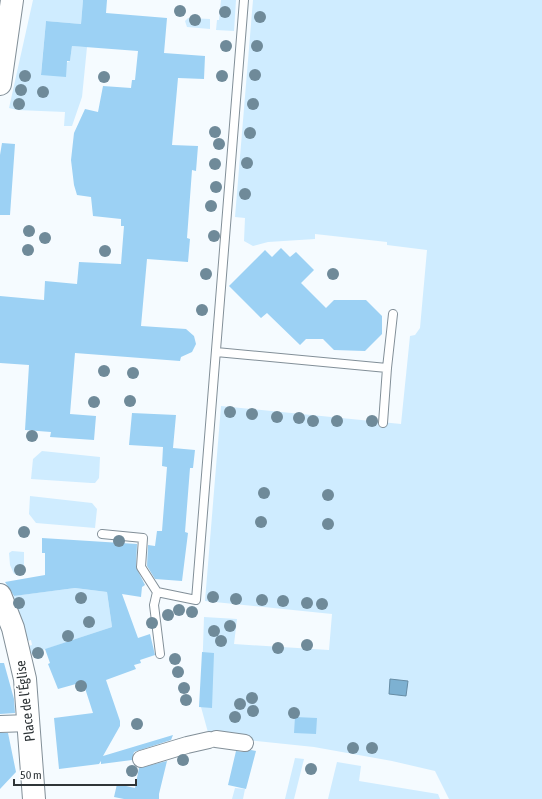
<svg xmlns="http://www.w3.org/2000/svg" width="542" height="799" viewBox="0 0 542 799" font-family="'Asap Condensed',sans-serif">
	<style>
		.green { fill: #cfecff }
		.water { fill: #7db1d2; stroke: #668ca4 }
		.building { fill: #9cd1f4 }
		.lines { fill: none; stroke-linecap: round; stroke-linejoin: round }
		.lane-casing { stroke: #828f98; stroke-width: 10 }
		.street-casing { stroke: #828f98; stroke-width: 18 }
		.secondary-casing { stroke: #828f98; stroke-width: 24 }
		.lane { stroke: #fff; stroke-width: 8 }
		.street { stroke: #fff; stroke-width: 16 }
		.secondary { stroke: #fff; stroke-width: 22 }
		.tree { fill: #6f8a99 }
		.labels { text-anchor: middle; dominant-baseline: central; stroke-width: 4; stroke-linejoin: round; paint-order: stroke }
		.street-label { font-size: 14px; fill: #2f3538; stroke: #fff }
	</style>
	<rect width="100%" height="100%" fill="#f5fbff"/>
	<!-- green -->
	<path class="green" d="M 33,0 L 83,0 L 81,24 L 46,21 L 41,74 L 70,61 L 72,46 L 87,47 L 82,97 L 72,126 L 64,126 L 65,112 L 17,110 L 9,108 Z
		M 221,0 L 236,0 L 234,31 L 216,30 L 217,20 L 219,20 Z
		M 253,0 L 542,0 L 542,799 L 449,799 L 435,771 L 392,761 L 314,747 L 209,736 L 201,707 L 204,617 L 237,619 L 234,644 L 329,650 L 332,614 L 205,601 L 221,406 L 401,424 L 410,336 L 415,335 L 420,328 L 427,250 L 387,245 L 387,242 L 315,234 L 315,239 L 268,242 L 253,246 L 244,241 L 245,218 L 235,217 Z
		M 188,18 L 210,19 L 210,29 L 187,27 L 185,21 Z
		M 42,451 L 100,457 L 99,478 L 95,483 L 91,483 L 31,479 L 33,459 Z
		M 30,496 L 92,503 L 97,509 L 95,528 L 36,523 L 29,514 Z
		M 12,551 L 24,552 L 24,571 L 14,574 L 10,565 L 9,553 Z
		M 75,588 L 107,592 L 112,627 L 31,654 L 29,646 L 32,645 L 31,640 L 27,641 L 25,635 L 26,632 L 13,596 Z
		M 295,758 L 304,759 L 294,799 L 285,799 Z
		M 337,762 L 361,766 L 359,781 L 438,794 L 440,799 L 328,799 Z
		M 235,788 L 245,789 L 243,799 L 232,799 Z"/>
	<!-- water -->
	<path class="water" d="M 390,679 L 408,681 L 406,696 L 389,694 Z"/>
	<!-- building -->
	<path class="building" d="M 83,0 L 107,0 L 106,13 L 167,18 L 164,53 L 205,56 L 204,79 L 178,78 L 172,145 L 198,146 L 196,171 L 192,170 L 187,238 L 190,239 L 188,262 L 147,259 L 141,326 L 186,329 L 194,336 L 196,344 L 192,352 L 181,357 L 180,361 L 75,353 L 70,414 L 96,416 L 94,440 L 50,437 L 51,432 L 25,430 L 29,365 L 0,363 L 0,296 L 44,300 L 45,281 L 77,284 L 79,262 L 121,264 L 124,226 L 121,226 L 121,219 L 93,216 L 91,197 L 77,195 L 74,185 L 71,160 L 74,133 L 85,109 L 98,112 L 103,86 L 131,88 L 132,80 L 135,80 L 138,51 L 72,46 L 70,61 L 67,61 L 66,77 L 41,75 L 46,21 L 81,24 Z
		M 2,143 L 15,144 L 10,215 L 0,215 L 0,155 Z
		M 281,248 L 290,257 L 296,252 L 314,270 L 301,283 L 326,308 L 334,300 L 366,300 L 382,316 L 382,334 L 365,351 L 334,350 L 323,339 L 306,339 L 300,345 L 267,313 L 261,318 L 229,286 L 265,250 L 272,257 Z
		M 132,413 L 176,415 L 173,448 L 195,450 L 193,468 L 190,468 L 185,532 L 188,533 L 182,581 L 155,579 L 147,566 L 148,545 L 155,546 L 157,531 L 162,531 L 167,467 L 162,466 L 163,447 L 129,445 Z
		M 42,538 L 137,544 L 136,567 L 145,585 L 142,587 L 141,597 L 122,594 L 138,638 L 150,634 L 155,655 L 140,660 L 141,663 L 134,665 L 136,669 L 106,680 L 120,721 L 120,726 L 103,756 L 173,735 L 171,740 L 134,752 L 132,760 L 101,764 L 101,761 L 99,764 L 59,769 L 54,718 L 93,713 L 83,682 L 58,689 L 48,664 L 50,663 L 45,649 L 112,627 L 107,592 L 75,588 L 14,596 L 5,582 L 45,575 L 45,553 L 42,553 Z
		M 202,652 L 214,653 L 212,708 L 199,707 Z
		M 0,663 L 4,663 L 14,699 L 15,713 L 0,714 Z
		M 295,717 L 317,718 L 316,734 L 294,733 Z
		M 0,733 L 8,733 L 16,772 L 0,789 Z
		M 251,750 L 256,751 L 246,789 L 228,785 L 236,751 L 244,752 Z
		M 167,761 L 159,794 L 159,799 L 124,799 L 114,797 L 117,784 L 135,788 L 139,768 Z"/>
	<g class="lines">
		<defs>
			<path id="lane" d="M 216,352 L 387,368 L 393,314
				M 383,423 L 387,368
				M 102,534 L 143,538 L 141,567 L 157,592 L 196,600 L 244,0
				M 157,592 L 154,605 L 160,654"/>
			<path id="street" d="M 0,724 L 29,723
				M 216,739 L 245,743
				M 141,759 L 187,745 L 209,740"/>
			<path id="secondary" d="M 0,84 L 12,0
				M 0,595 L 13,628 L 25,679 L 34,799"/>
		</defs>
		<!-- lane casing -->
		<use href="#lane" class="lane-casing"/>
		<!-- street casing -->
		<use href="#street" class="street-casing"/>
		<!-- secondary casing -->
		<use href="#secondary" class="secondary-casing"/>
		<!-- lane -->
		<use href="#lane" class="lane"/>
		<!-- street -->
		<use href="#street" class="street"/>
		<!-- secondary -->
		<use href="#secondary" class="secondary"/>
	</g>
	<!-- trees -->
	<g class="tree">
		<circle cx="180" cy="11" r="6"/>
		<circle cx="225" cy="12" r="6"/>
		<circle cx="260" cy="17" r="6"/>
		<circle cx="195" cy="20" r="6"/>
		<circle cx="226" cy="46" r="6"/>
		<circle cx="257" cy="46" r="6"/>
		<circle cx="255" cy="75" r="6"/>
		<circle cx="25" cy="76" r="6"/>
		<circle cx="222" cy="76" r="6"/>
		<circle cx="104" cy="77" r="6"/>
		<circle cx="21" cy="90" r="6"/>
		<circle cx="43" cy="92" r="6"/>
		<circle cx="19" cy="104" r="6"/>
		<circle cx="253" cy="104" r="6"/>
		<circle cx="215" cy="132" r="6"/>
		<circle cx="250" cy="133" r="6"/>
		<circle cx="219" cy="144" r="6"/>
		<circle cx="247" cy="163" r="6"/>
		<circle cx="215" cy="164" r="6"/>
		<circle cx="216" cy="187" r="6"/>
		<circle cx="245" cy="194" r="6"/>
		<circle cx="211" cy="206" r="6"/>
		<circle cx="29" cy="231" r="6"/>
		<circle cx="214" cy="236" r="6"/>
		<circle cx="45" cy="238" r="6"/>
		<circle cx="28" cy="250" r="6"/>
		<circle cx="105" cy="251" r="6"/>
		<circle cx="206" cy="274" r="6"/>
		<circle cx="333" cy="274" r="6"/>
		<circle cx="202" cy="310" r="6"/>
		<circle cx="104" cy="371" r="6"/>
		<circle cx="133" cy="373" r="6"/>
		<circle cx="130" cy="401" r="6"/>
		<circle cx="94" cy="402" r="6"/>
		<circle cx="230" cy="412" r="6"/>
		<circle cx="252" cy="414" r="6"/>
		<circle cx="277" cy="417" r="6"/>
		<circle cx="299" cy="418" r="6"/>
		<circle cx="313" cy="421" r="6"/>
		<circle cx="337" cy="421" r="6"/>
		<circle cx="372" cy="421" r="6"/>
		<circle cx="32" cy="436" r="6"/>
		<circle cx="264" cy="493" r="6"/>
		<circle cx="328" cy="495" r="6"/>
		<circle cx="261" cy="522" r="6"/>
		<circle cx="328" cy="524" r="6"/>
		<circle cx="24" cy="532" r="6"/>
		<circle cx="119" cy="541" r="6"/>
		<circle cx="20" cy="570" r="6"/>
		<circle cx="213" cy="597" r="6"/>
		<circle cx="81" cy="598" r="6"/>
		<circle cx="236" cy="599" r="6"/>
		<circle cx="262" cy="600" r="6"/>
		<circle cx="283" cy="601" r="6"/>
		<circle cx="19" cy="603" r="6"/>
		<circle cx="307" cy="603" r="6"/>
		<circle cx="322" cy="604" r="6"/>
		<circle cx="179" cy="610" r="6"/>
		<circle cx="192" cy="612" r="6"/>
		<circle cx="168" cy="615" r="6"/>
		<circle cx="89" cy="622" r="6"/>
		<circle cx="152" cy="623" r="6"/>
		<circle cx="230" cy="626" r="6"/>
		<circle cx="214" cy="631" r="6"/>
		<circle cx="68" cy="636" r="6"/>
		<circle cx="221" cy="641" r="6"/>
		<circle cx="307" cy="645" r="6"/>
		<circle cx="278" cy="648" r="6"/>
		<circle cx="38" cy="653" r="6"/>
		<circle cx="175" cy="659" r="6"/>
		<circle cx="178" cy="672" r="6"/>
		<circle cx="81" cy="686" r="6"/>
		<circle cx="184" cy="688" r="6"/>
		<circle cx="252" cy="698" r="6"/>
		<circle cx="186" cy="700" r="6"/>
		<circle cx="240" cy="704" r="6"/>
		<circle cx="253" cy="711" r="6"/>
		<circle cx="294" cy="713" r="6"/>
		<circle cx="235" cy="717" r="6"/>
		<circle cx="137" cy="724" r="6"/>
		<circle cx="353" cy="748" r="6"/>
		<circle cx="372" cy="748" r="6"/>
		<circle cx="183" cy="760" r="6"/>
		<circle cx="311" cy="769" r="6"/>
		<circle cx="132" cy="771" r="6"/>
	</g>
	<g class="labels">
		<!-- street labels -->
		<g class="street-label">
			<text transform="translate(25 701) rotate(-97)">Place de l'Église</text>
		</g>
	</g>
	<!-- scale -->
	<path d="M14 779v6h122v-6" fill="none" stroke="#2f3538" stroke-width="2"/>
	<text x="20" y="779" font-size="12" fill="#2f3538" stroke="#ffffff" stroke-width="3" paint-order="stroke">50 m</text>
</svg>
